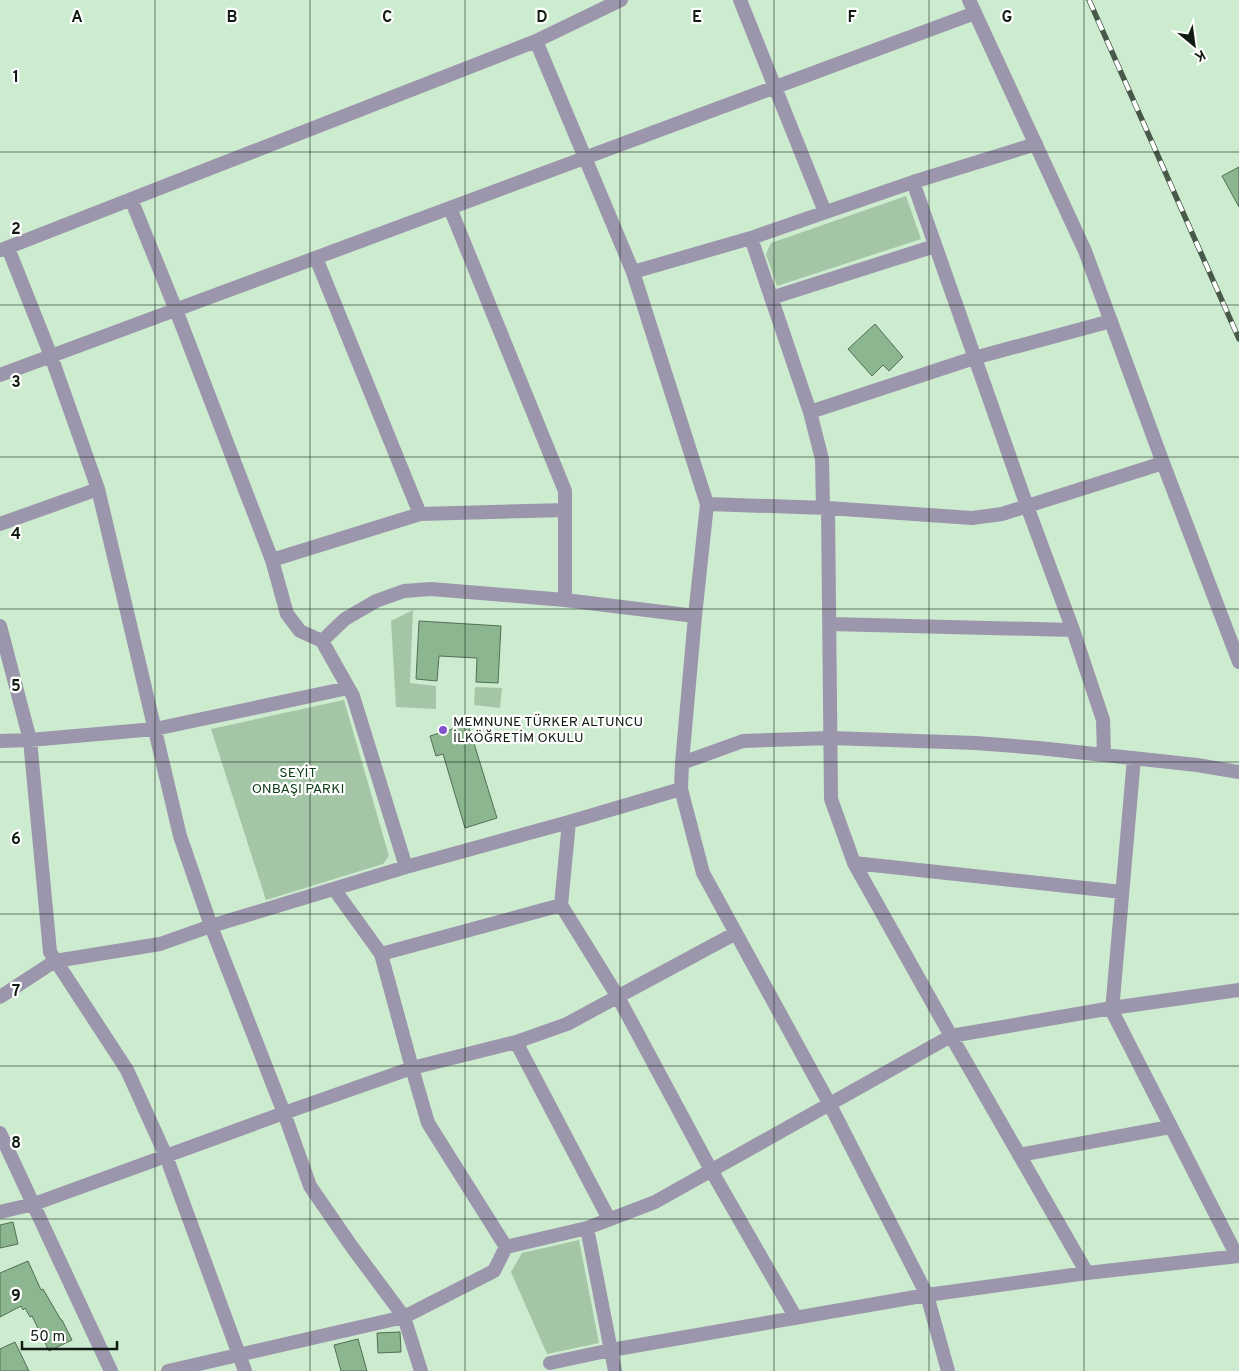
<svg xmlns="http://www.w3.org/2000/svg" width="1239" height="1371" viewBox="0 0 1239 1371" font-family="Overpass,sans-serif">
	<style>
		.green { fill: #a5c5a7 }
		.building { fill: #8bb68f; stroke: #536e55 }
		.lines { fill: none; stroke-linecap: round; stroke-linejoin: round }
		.minor { stroke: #9b96ac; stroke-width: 14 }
		.tertiary { stroke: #9b96ac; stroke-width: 14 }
		.rail-casing { stroke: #485949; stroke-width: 5.5 }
		.rail { stroke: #fff; stroke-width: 4; stroke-dasharray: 11; stroke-linecap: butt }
		.grid { fill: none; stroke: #101b11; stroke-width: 1; stroke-opacity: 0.55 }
		.poi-dot { fill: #7f53cc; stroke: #fff; stroke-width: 2 }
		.labels { text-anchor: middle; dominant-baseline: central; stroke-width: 4.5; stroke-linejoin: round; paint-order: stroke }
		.poi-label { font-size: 14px; fill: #101b11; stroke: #fff; text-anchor: start }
		.park-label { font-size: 14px; fill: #11401a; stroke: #fff }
		.grid-label { font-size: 16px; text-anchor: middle; font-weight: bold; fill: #101b11; stroke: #fff; stroke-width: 4.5; stroke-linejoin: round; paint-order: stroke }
	</style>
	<rect width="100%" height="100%" fill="#cdebcf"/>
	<!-- green -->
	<path class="green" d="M 906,196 L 921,239 L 777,286 L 766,254 L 771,243 Z
		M 413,610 L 410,683 L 436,686 L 436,709 L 396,707 L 391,621 Z
		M 475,687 L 502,688 L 500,708 L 474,705 Z
		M 344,700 L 389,856 L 383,864 L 266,900 L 211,729 Z
		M 579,1240 L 599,1343 L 547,1354 L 511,1272 L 522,1253 Z"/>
	<!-- building -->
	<path class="building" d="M 1239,167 L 1239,207 L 1222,176 Z
		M 875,324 L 903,357 L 889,371 L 883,365 L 872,376 L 848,349 Z
		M 419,621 L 501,626 L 498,683 L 476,682 L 477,658 L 439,656 L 437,681 L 416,679 Z
		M 468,724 L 497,818 L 465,828 L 443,754 L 436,756 L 430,736 Z
		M 13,1222 L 18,1244 L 0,1248 L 0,1225 Z
		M 28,1261 L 41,1290 L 43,1289 L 61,1320 L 62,1320 L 72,1340 L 49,1351 L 32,1316 L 30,1317 L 25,1308 L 23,1310 L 21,1306 L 0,1317 L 0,1273 Z
		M 400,1332 L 401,1352 L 378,1353 L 377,1333 Z
		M 358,1339 L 367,1371 L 341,1371 L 334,1345 Z
		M 15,1342 L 29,1371 L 0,1371 L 0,1349 Z"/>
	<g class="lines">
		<!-- minor -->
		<path class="minor" d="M 740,0 L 825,212
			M 536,41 L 633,272 L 707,504 L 695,616 L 682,763 L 681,789 L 703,873 L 829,1103 L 927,1295 L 948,1371
			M 913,182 L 1027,506 L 1073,630 L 1103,720 L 1104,755
			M 131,199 L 176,310 L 272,560 L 420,514 L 565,510
			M 450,208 L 565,491 L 565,600 L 695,616
			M 751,238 L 810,412 L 822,459 L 823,508
			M 8,248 L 51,356 L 98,489 L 180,836 L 211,926 L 284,1113 L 310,1186 L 352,1247 L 404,1317 L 421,1371
			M 1,250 L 536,41 L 621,0
			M 316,258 L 420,514
			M 633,272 L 751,238 L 913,182 L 1036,144
			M 771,298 L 935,246
			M 0,375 L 975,13
			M 810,412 L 974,358 L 1111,321
			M 707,504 L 828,508 L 972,518 L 1002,514 L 1163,463
			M 828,508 L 831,799 L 854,863 L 1122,892
			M 0,524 L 98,489
			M 272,560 L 287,614 L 300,631 L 322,641 L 353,696 L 406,867
			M 830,624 L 1073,630
			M 0,626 L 30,740 L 50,952 L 127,1070 L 166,1156 L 245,1371
			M 322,641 L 345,619 L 376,601 L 404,591 L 431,589 L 565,600
			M 0,741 L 30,740 L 155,729 L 348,688
			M 1134,758 L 1112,1011 L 1237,1256
			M 682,763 L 743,741 L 831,738 L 976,743 L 1039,748 L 1197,765 L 1239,772
			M 569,822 L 561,905 L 618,997 L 711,1170 L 796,1318
			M 334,889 L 381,954 L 561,905
			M 381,954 L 412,1068 L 516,1042 L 609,1219
			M 0,997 L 55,961 L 160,944 L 211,926 L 406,867 L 569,822 L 681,789
			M 516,1042 L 567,1024 L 736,933
			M 0,1133 L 111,1371
			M 1019,1155 L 1170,1127
			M 0,1212 L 34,1204 L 284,1113 L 412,1068 L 428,1123 L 506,1247
			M 587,1228 L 655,1202 L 951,1036 L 1112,1008 L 1239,990
			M 1087,1273 L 1239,1256
			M 550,1363 L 611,1350 L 927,1295 L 1087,1273 L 951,1036 L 854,863
			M 168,1371 L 404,1317 L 494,1271 L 506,1247 L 587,1228 L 615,1371"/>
		<!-- tertiary -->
		<path class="tertiary" d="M 969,0 L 1085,251 L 1163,463 L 1239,662"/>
		<defs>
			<path id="rail" d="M 1089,0 L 1239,339"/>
		</defs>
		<!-- rail casing -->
		<use href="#rail" class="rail-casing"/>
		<!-- rail -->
		<use href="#rail" class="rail"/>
	</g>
	<!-- grid -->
	<path class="grid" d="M 155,0 L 155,1371M 310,0 L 310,1371M 465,0 L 465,1371M 620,0 L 620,1371M 774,0 L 774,1371M 929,0 L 929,1371M 1084,0 L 1084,1371M 0,152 L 1239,152M 0,305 L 1239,305M 0,457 L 1239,457M 0,609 L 1239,609M 0,762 L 1239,762M 0,914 L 1239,914M 0,1066 L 1239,1066M 0,1219 L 1239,1219"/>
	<!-- markers -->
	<circle class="poi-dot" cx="443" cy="730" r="5"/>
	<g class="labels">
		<!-- poi labels -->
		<g class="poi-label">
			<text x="453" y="722">MEMNUNE TÜRKER ALTUNCU<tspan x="453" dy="16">İLKÖĞRETİM OKULU</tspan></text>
		</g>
		<!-- park labels -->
		<g class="park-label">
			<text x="298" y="773">SEYİT<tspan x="298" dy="16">ONBAŞI PARKI</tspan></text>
		</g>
	</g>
	<g class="grid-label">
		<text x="77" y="22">A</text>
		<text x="232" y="22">B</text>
		<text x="387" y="22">C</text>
		<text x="542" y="22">D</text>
		<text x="697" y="22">E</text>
		<text x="852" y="22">F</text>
		<text x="1007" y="22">G</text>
		<text x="16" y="82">1</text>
		<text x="16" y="234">2</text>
		<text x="16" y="387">3</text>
		<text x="16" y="539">4</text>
		<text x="16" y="691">5</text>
		<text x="16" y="844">6</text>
		<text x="16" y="996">7</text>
		<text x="16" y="1148">8</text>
		<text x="16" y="1301">9</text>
	</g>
	<!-- north arrow -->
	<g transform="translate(1194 45) rotate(151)" stroke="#ffffff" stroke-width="4" paint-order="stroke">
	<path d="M0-4L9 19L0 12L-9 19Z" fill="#101b11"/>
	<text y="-8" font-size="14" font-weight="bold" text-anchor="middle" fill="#101b11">K</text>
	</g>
	<!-- scale -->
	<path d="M22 1341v8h95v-8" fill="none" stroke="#101b11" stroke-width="2.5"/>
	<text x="30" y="1341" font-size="15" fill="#101b11" stroke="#ffffff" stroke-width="4" paint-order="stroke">50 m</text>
</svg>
